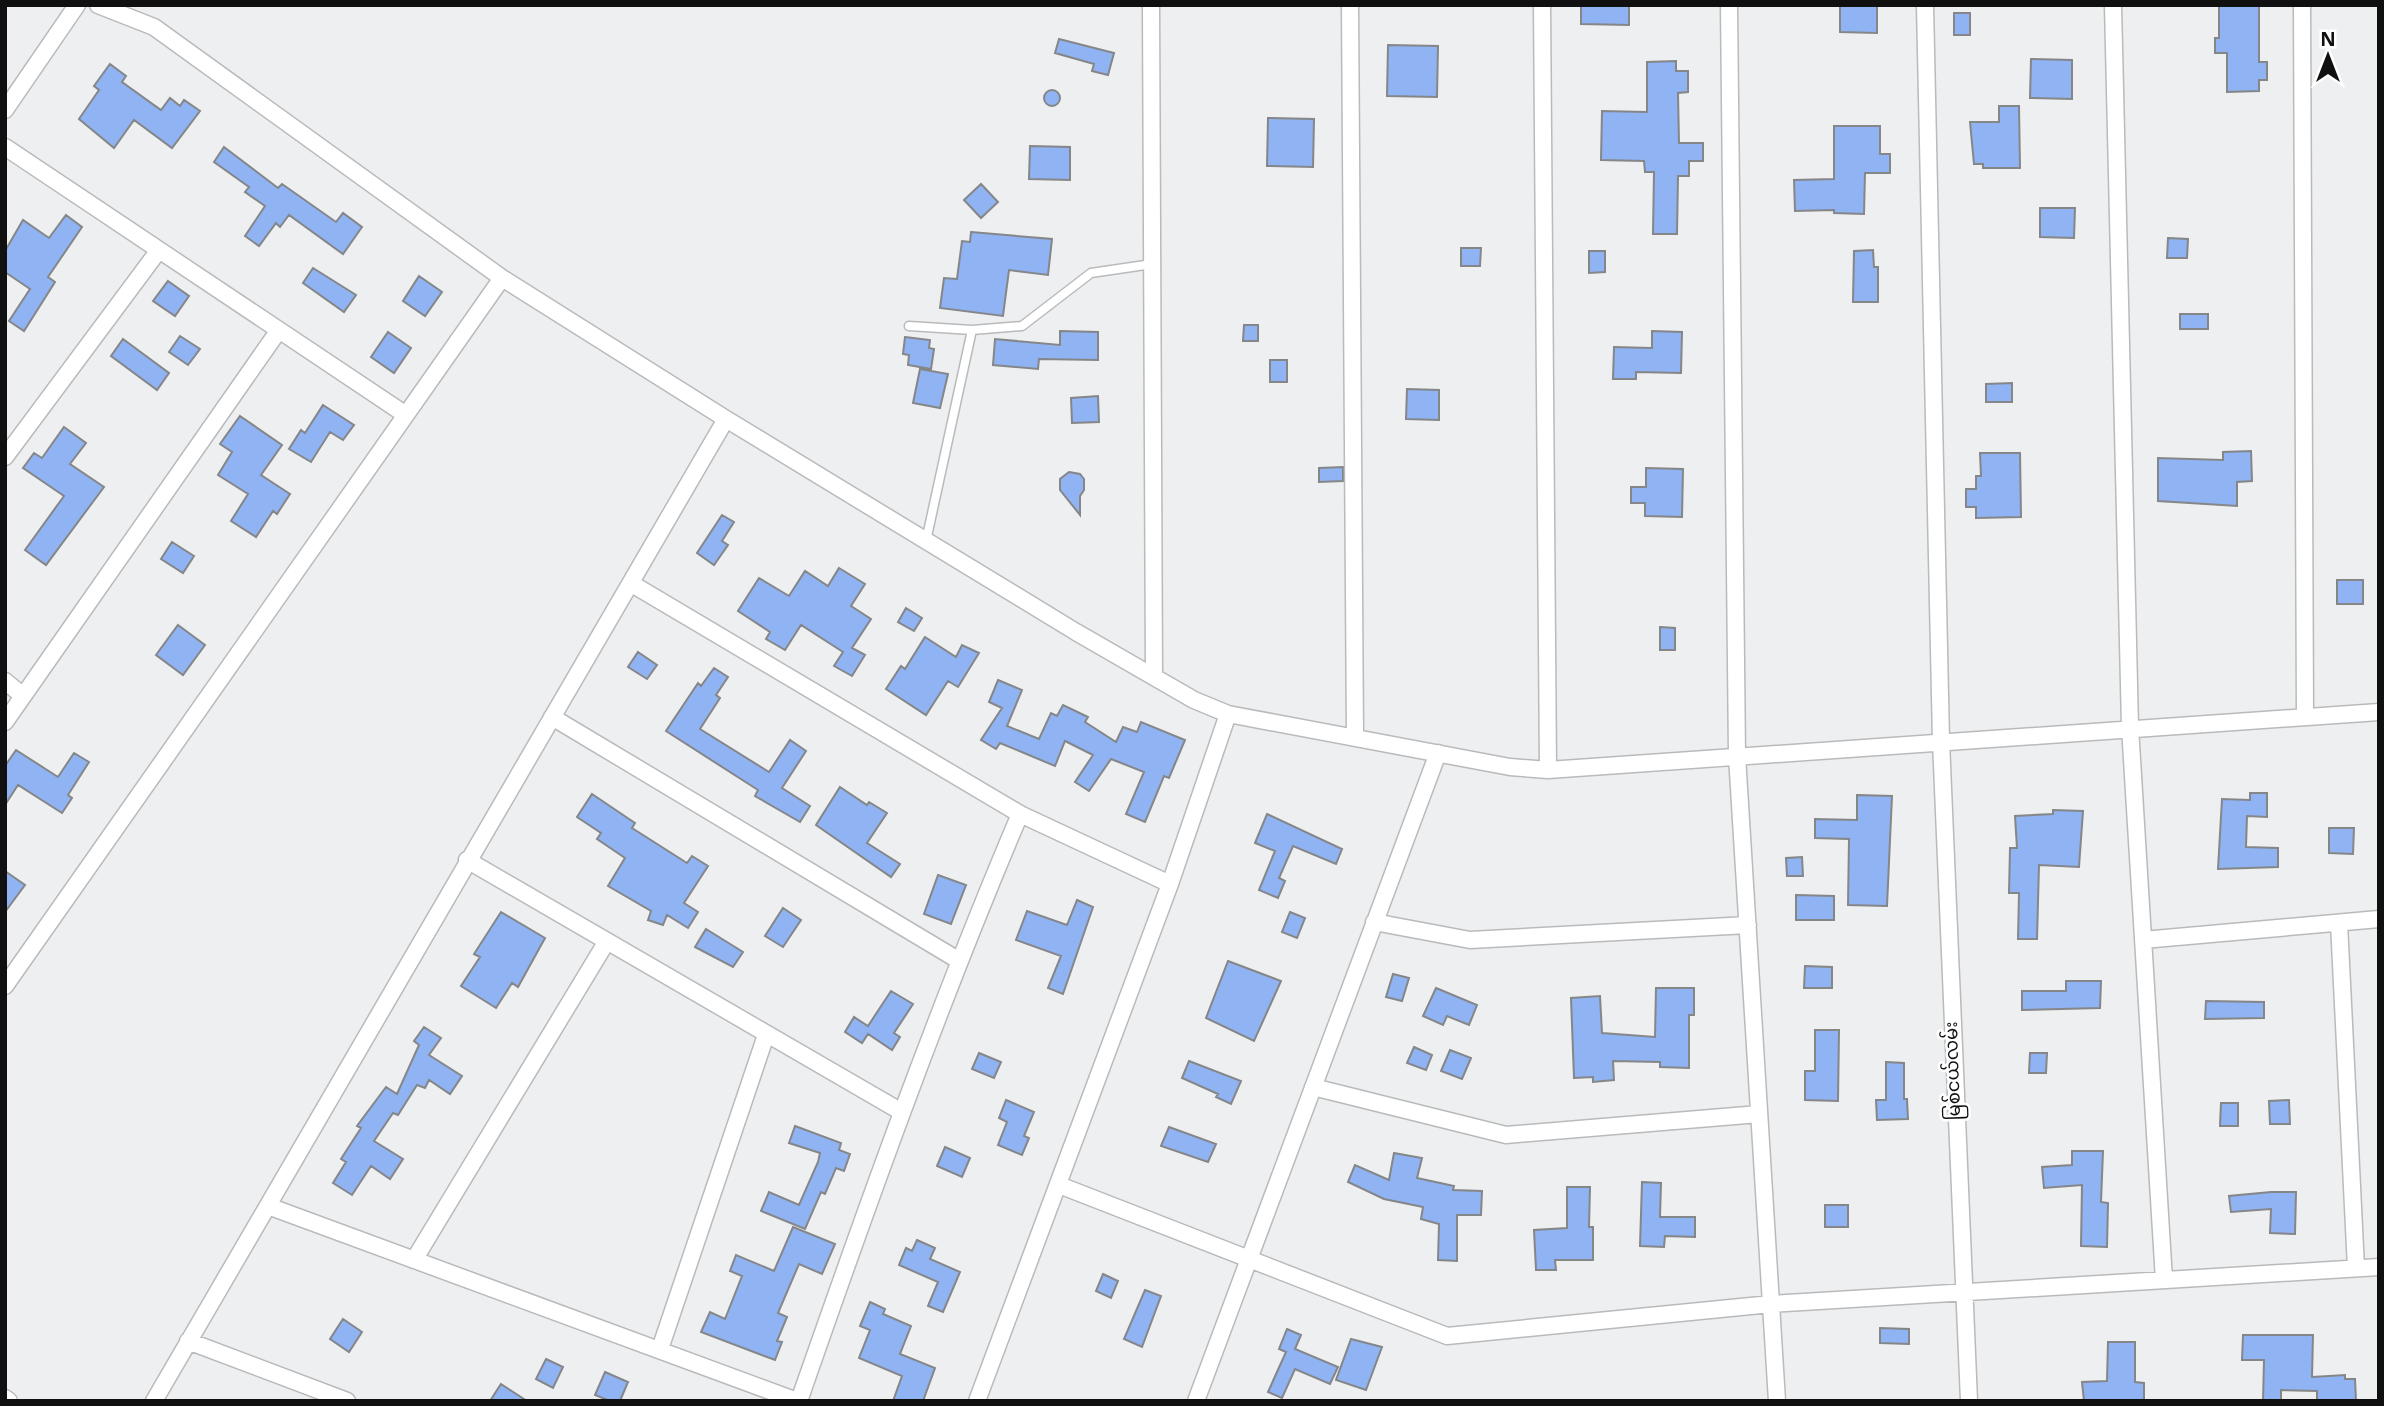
<svg xmlns="http://www.w3.org/2000/svg" width="2384" height="1406" viewBox="0 0 2384 1406" font-family="Georgia,'Noto Sans Myanmar',serif">
	<style>
		.building { fill: #90b3f3; stroke: #858688; stroke-width: 2 }
		.lines { fill: none; stroke-linecap: round; stroke-linejoin: round }
		.lane-casing { stroke: #b9babc; stroke-width: 11 }
		.street-casing { stroke: #b9babc; stroke-width: 19 }
		.lane { stroke: #fff; stroke-width: 8 }
		.street { stroke: #fff; stroke-width: 16 }
		.labels { text-anchor: middle; dominant-baseline: central; stroke-width: 5; stroke-linejoin: round; paint-order: stroke }
		.street-label { font-size: 18px; fill: #101011; stroke: #fff }
	</style>
	<rect width="100%" height="100%" fill="#edeff1"/>
	<!-- building -->
	<path class="building" d="M 1581,5 L 1629,5 L 1629,25 L 1581,24 Z
		M 1840,5 L 1877,5 L 1877,33 L 1840,32 Z
		M 2219,5 L 2259,5 L 2259,62 L 2267,62 L 2267,80 L 2259,80 L 2259,91 L 2227,92 L 2227,53 L 2215,53 L 2215,38 L 2219,38 Z
		M 1954,13 L 1970,13 L 1970,35 L 1954,35 Z
		M 1059,39 L 1114,53 L 1108,75 L 1092,71 L 1094,64 L 1055,53 Z
		M 1388,45 L 1438,46 L 1437,97 L 1387,96 Z
		M 2031,59 L 2072,60 L 2072,99 L 2030,98 Z
		M 1676,61 L 1676,71 L 1688,71 L 1688,92 L 1678,93 L 1679,143 L 1703,143 L 1703,161 L 1689,161 L 1689,176 L 1678,176 L 1677,234 L 1653,234 L 1654,172 L 1645,172 L 1644,161 L 1601,160 L 1602,111 L 1647,112 L 1647,62 Z
		M 110,64 L 126,76 L 122,82 L 161,110 L 170,98 L 180,106 L 184,100 L 200,111 L 172,148 L 134,120 L 114,148 L 79,119 L 99,90 L 94,86 Z
		M1044 98a8 8 0 1 1 16 0a8 8 0 1 1-16 0Z
		M 1999,106 L 2019,106 L 2020,168 L 1983,168 L 1983,164 L 1974,164 L 1970,122 L 1999,122 Z
		M 1268,118 L 1314,119 L 1313,167 L 1267,166 Z
		M 1834,126 L 1880,126 L 1880,154 L 1890,154 L 1890,173 L 1865,173 L 1864,214 L 1834,213 L 1834,210 L 1795,211 L 1794,180 L 1834,179 Z
		M 1030,146 L 1070,147 L 1070,180 L 1029,179 Z
		M 224,147 L 278,188 L 282,184 L 336,222 L 343,213 L 362,227 L 343,254 L 289,215 L 280,227 L 276,223 L 259,246 L 245,236 L 265,206 L 245,192 L 249,187 L 214,162 Z
		M 981,184 L 998,202 L 981,218 L 964,200 Z
		M 2040,208 L 2075,208 L 2074,238 L 2040,237 Z
		M 66,215 L 82,227 L 48,277 L 55,282 L 24,331 L 9,321 L 30,289 L 5,272 L 5,251 L 23,220 L 49,238 Z
		M 971,232 L 1052,239 L 1048,275 L 1009,270 L 1003,316 L 940,308 L 944,278 L 957,279 L 962,241 L 970,242 Z
		M 2168,238 L 2188,239 L 2187,258 L 2167,258 Z
		M 1461,248 L 1481,248 L 1480,266 L 1461,266 Z
		M 1873,250 L 1874,267 L 1878,267 L 1878,302 L 1853,302 L 1854,251 Z
		M 1589,251 L 1605,251 L 1605,272 L 1589,273 Z
		M 313,268 L 356,295 L 344,312 L 303,283 Z
		M 419,276 L 442,292 L 425,316 L 403,301 Z
		M 168,281 L 189,296 L 175,316 L 153,301 Z
		M 2180,314 L 2208,314 L 2208,329 L 2180,329 Z
		M 1244,325 L 1258,325 L 1258,341 L 1243,341 Z
		M 1060,331 L 1098,332 L 1098,360 L 1039,359 L 1038,369 L 993,365 L 995,339 L 1060,345 Z
		M 1652,331 L 1682,332 L 1681,373 L 1636,372 L 1636,379 L 1613,379 L 1614,347 L 1652,348 Z
		M 388,332 L 411,348 L 394,373 L 371,357 Z
		M 180,336 L 200,349 L 188,365 L 169,352 Z
		M 905,337 L 930,340 L 929,348 L 934,349 L 931,369 L 908,365 L 909,355 L 903,354 Z
		M 123,339 L 169,373 L 157,390 L 111,356 Z
		M 1270,360 L 1287,360 L 1287,382 L 1270,382 Z
		M 920,369 L 948,374 L 940,408 L 913,403 Z
		M 2012,383 L 2012,402 L 1986,402 L 1986,384 Z
		M 1407,389 L 1439,390 L 1439,420 L 1406,419 Z
		M 1098,396 L 1099,422 L 1072,423 L 1071,398 Z
		M 323,405 L 354,425 L 343,440 L 330,432 L 311,462 L 289,449 L 301,430 L 305,433 Z
		M 240,416 L 282,445 L 261,475 L 290,494 L 277,514 L 273,511 L 256,537 L 231,521 L 248,494 L 218,475 L 232,452 L 220,444 Z
		M 64,427 L 86,443 L 70,464 L 104,487 L 46,565 L 25,550 L 64,496 L 23,468 L 34,453 L 42,458 Z
		M 2251,451 L 2252,481 L 2237,482 L 2237,506 L 2158,501 L 2158,458 L 2223,460 L 2223,452 Z
		M 1980,453 L 2020,453 L 2021,517 L 1976,518 L 1976,507 L 1966,507 L 1966,489 L 1976,489 L 1976,476 L 1981,476 Z
		M 1343,467 L 1343,481 L 1319,482 L 1319,468 Z
		M 1646,468 L 1683,469 L 1682,517 L 1645,516 L 1645,503 L 1631,503 L 1631,487 L 1646,487 Z
		M 1069,472 L 1080,474 L 1084,479 L 1084,490 L 1080,496 L 1080,515 L 1060,490 L 1060,479 Z
		M 722,515 L 734,522 L 722,541 L 728,545 L 714,565 L 697,553 Z
		M 172,542 L 194,556 L 183,573 L 161,559 Z
		M 839,568 L 865,584 L 851,606 L 871,619 L 852,648 L 865,655 L 852,676 L 834,666 L 843,652 L 801,625 L 785,650 L 766,639 L 770,632 L 738,611 L 759,578 L 789,596 L 805,571 L 828,586 Z
		M 2337,580 L 2363,580 L 2363,604 L 2337,604 Z
		M 906,608 L 922,618 L 914,631 L 898,622 Z
		M 178,625 L 205,645 L 183,675 L 156,655 Z
		M 1660,627 L 1675,628 L 1675,650 L 1660,650 Z
		M 925,637 L 956,657 L 962,645 L 979,653 L 958,687 L 948,681 L 926,715 L 886,689 L 901,666 L 905,669 Z
		M 638,652 L 657,665 L 647,679 L 628,667 Z
		M 714,668 L 728,677 L 716,695 L 720,698 L 700,729 L 769,772 L 790,740 L 806,751 L 782,788 L 810,806 L 800,822 L 755,796 L 758,790 L 666,731 L 698,683 L 701,686 Z
		M 998,680 L 1022,690 L 1007,726 L 1039,739 L 1051,713 L 1057,716 L 1063,705 L 1088,717 L 1085,722 L 1116,742 L 1123,727 L 1137,732 L 1141,722 L 1185,740 L 1169,778 L 1164,776 L 1145,822 L 1126,814 L 1144,772 L 1111,759 L 1089,791 L 1075,782 L 1093,755 L 1065,741 L 1055,766 L 1000,743 L 996,749 L 981,740 L 1002,708 L 989,702 Z
		M 16,750 L 58,777 L 74,753 L 89,762 L 68,795 L 72,798 L 62,813 L 18,785 L 5,805 L 5,766 Z
		M 840,787 L 867,805 L 869,802 L 887,813 L 867,843 L 900,864 L 891,877 L 816,825 Z
		M 2250,793 L 2267,793 L 2267,817 L 2247,816 L 2246,847 L 2278,848 L 2278,867 L 2218,869 L 2222,799 L 2250,800 Z
		M 592,794 L 635,823 L 632,828 L 687,863 L 692,856 L 708,866 L 684,903 L 698,912 L 688,928 L 667,915 L 663,925 L 648,920 L 651,911 L 608,886 L 625,858 L 597,839 L 601,833 L 577,817 Z
		M 1857,795 L 1892,796 L 1887,906 L 1848,905 L 1849,839 L 1815,838 L 1815,819 L 1857,820 Z
		M 2053,810 L 2083,811 L 2079,867 L 2039,865 L 2037,939 L 2018,939 L 2019,893 L 2009,893 L 2010,848 L 2017,848 L 2015,816 L 2053,814 Z
		M 1267,814 L 1342,849 L 1336,864 L 1293,846 L 1279,878 L 1285,881 L 1278,898 L 1259,890 L 1275,851 L 1255,843 Z
		M 2329,828 L 2354,828 L 2353,854 L 2329,853 Z
		M 1802,857 L 1803,876 L 1787,876 L 1786,858 Z
		M 5,871 L 25,885 L 5,912 Z
		M 938,875 L 966,885 L 951,924 L 924,914 Z
		M 1796,895 L 1834,896 L 1834,920 L 1796,920 Z
		M 1077,900 L 1093,907 L 1063,994 L 1048,988 L 1061,956 L 1016,940 L 1027,911 L 1067,925 Z
		M 783,908 L 801,920 L 783,947 L 765,936 Z
		M 501,912 L 545,938 L 518,987 L 512,983 L 496,1008 L 461,986 L 480,957 L 474,954 Z
		M 1290,912 L 1305,918 L 1297,938 L 1282,932 Z
		M 706,929 L 743,952 L 733,967 L 695,947 Z
		M 1228,961 L 1281,981 L 1254,1041 L 1206,1018 Z
		M 1805,966 L 1832,967 L 1832,988 L 1804,988 Z
		M 1393,974 L 1409,978 L 1402,1001 L 1386,997 Z
		M 2066,981 L 2101,981 L 2100,1008 L 2022,1010 L 2022,991 L 2066,991 Z
		M 1436,988 L 1477,1005 L 1469,1025 L 1447,1016 L 1443,1025 L 1423,1016 Z
		M 1656,988 L 1694,988 L 1694,1015 L 1689,1015 L 1689,1068 L 1660,1067 L 1660,1062 L 1613,1061 L 1614,1080 L 1593,1082 L 1593,1077 L 1574,1078 L 1571,998 L 1600,996 L 1602,1033 L 1655,1037 Z
		M 891,991 L 913,1004 L 894,1033 L 900,1037 L 892,1050 L 868,1034 L 862,1043 L 845,1032 L 854,1017 L 868,1026 Z
		M 2206,1001 L 2264,1002 L 2264,1018 L 2205,1019 Z
		M 424,1027 L 441,1038 L 429,1055 L 462,1076 L 450,1094 L 429,1080 L 425,1088 L 417,1085 L 398,1115 L 393,1113 L 374,1141 L 403,1159 L 390,1179 L 371,1166 L 352,1195 L 333,1183 L 346,1162 L 341,1159 L 361,1128 L 357,1126 L 386,1087 L 397,1094 L 419,1045 L 414,1041 Z
		M 1815,1030 L 1839,1030 L 1838,1101 L 1805,1100 L 1805,1071 L 1815,1071 Z
		M 1414,1047 L 1432,1055 L 1426,1070 L 1407,1063 Z
		M 1450,1050 L 1471,1058 L 1462,1079 L 1441,1071 Z
		M 979,1053 L 1001,1062 L 994,1078 L 972,1069 Z
		M 2030,1053 L 2047,1053 L 2046,1073 L 2029,1073 Z
		M 1189,1061 L 1241,1081 L 1231,1104 L 1216,1097 L 1218,1094 L 1182,1078 Z
		M 1886,1062 L 1904,1063 L 1904,1099 L 1907,1099 L 1908,1119 L 1877,1120 L 1876,1100 L 1886,1100 Z
		M 1006,1100 L 1034,1112 L 1024,1136 L 1029,1138 L 1022,1155 L 998,1145 L 1007,1122 L 999,1118 Z
		M 2289,1100 L 2290,1124 L 2270,1124 L 2269,1101 Z
		M 2221,1103 L 2238,1103 L 2238,1126 L 2220,1126 Z
		M 795,1126 L 841,1143 L 839,1150 L 850,1154 L 844,1171 L 836,1168 L 825,1194 L 821,1192 L 805,1229 L 761,1211 L 769,1192 L 799,1205 L 818,1162 L 820,1153 L 789,1143 Z
		M 1169,1127 L 1216,1144 L 1208,1162 L 1161,1146 Z
		M 945,1147 L 970,1158 L 962,1177 L 937,1166 Z
		M 2072,1151 L 2103,1151 L 2101,1202 L 2108,1203 L 2107,1247 L 2081,1246 L 2082,1185 L 2044,1188 L 2042,1167 L 2072,1165 Z
		M 1394,1153 L 1422,1158 L 1417,1178 L 1454,1186 L 1453,1190 L 1482,1191 L 1481,1215 L 1457,1215 L 1457,1261 L 1438,1260 L 1439,1224 L 1421,1219 L 1423,1207 L 1384,1199 L 1348,1182 L 1355,1165 L 1389,1180 Z
		M 1642,1182 L 1661,1183 L 1660,1217 L 1695,1217 L 1695,1237 L 1665,1236 L 1664,1247 L 1640,1246 Z
		M 1567,1187 L 1590,1187 L 1589,1227 L 1593,1227 L 1593,1260 L 1555,1260 L 1556,1270 L 1536,1270 L 1534,1230 L 1567,1228 Z
		M 2271,1192 L 2296,1192 L 2295,1234 L 2270,1233 L 2271,1209 L 2231,1212 L 2229,1196 Z
		M 1825,1205 L 1848,1205 L 1848,1227 L 1825,1227 Z
		M 793,1227 L 835,1244 L 822,1274 L 799,1264 L 778,1313 L 787,1317 L 777,1341 L 782,1342 L 775,1360 L 701,1332 L 710,1312 L 725,1319 L 742,1276 L 730,1271 L 736,1255 L 774,1271 Z
		M 917,1240 L 935,1248 L 930,1259 L 960,1272 L 943,1312 L 928,1306 L 938,1282 L 899,1265 L 906,1248 L 912,1251 Z
		M 1103,1274 L 1118,1281 L 1111,1298 L 1096,1291 Z
		M 1145,1290 L 1161,1296 L 1142,1347 L 1124,1339 Z
		M 870,1302 L 885,1309 L 883,1314 L 911,1326 L 900,1354 L 935,1368 L 923,1401 L 893,1401 L 902,1376 L 859,1358 L 870,1330 L 860,1326 Z
		M 343,1319 L 362,1332 L 349,1352 L 330,1339 Z
		M 1880,1328 L 1909,1329 L 1909,1344 L 1880,1343 Z
		M 1287,1329 L 1301,1335 L 1295,1349 L 1338,1367 L 1330,1384 L 1295,1369 L 1282,1398 L 1268,1392 L 1286,1352 L 1279,1349 Z
		M 2243,1335 L 2313,1335 L 2312,1377 L 2345,1375 L 2345,1379 L 2355,1379 L 2356,1401 L 2317,1401 L 2317,1391 L 2281,1390 L 2281,1401 L 2263,1401 L 2264,1360 L 2242,1360 Z
		M 1351,1339 L 1382,1347 L 1366,1390 L 1336,1380 Z
		M 2108,1342 L 2135,1342 L 2135,1382 L 2144,1383 L 2144,1401 L 2084,1401 L 2082,1382 L 2107,1381 Z
		M 546,1359 L 563,1367 L 553,1388 L 536,1379 Z
		M 605,1372 L 628,1382 L 620,1401 L 610,1401 L 595,1395 Z
		M 501,1384 L 527,1401 L 490,1401 Z"/>
	<g class="lines">
		<defs>
			<path id="lane" d="M 909,326 L 972,330 L 1022,326 L 1091,273 L 1152,264
				M 926,541 L 972,330"/>
			<path id="street" d="M 98,5 L 154,27 L 502,278 L 726,419 L 1076,632 L 1194,700 L 1228,714 L 1510,767 L 1548,770 L 2379,712
				M 1151,5 L 1154,675
				M 1350,5 L 1355,738
				M 1542,5 L 1548,770
				M 1729,5 L 1737,756 L 1777,1401
				M 1925,5 L 1941,741 L 1969,1401
				M 2113,5 L 2130,727 L 2164,1280
				M 2302,5 L 2305,716
				M 5,110 L 77,5
				M 5,147 L 406,415
				M 5,457 L 159,250
				M 632,584 L 1020,814 L 1170,884
				M 5,681 L 23,696
				M 552,717 L 958,960
				M 5,722 L 279,330
				M 467,860 L 900,1111
				M 1374,922 L 1470,940 L 1748,925
				M 2339,923 L 2356,1268
				M 2143,940 L 2379,919
				M 5,986 L 502,278
				M 1313,1087 L 1506,1135 L 1759,1114
				M 1059,1185 L 1447,1336 L 1771,1304 L 2379,1267
				M 268,1206 L 797,1401
				M 414,1260 L 607,941
				M 188,1341 L 347,1401
				M 660,1349 L 766,1035
				M 5,1398 L 9,1401
				M 154,1401 L 726,419
				M 799,1401 C 868,1203 938,1007 1020,814
				M 977,1401 L 1170,884 L 1228,714
				M 1196,1401 L 1438,753"/>
		</defs>
		<!-- lane casing -->
		<use href="#lane" class="lane-casing"/>
		<!-- street casing -->
		<use href="#street" class="street-casing"/>
		<!-- lane -->
		<use href="#lane" class="lane"/>
		<!-- street -->
		<use href="#street" class="street"/>
	</g>
	<g class="labels">
		<!-- street labels -->
		<g class="street-label">
			<text transform="translate(1954 1071) rotate(-92)">မြစ်ငယ်လမ်း</text>
		</g>
	</g>
	<!-- border -->
	<rect width="2384" height="1406" fill="none" stroke="#101011" stroke-width="14"/>
	<!-- north arrow -->
	<g transform="translate(2328 56)" stroke="#ffffff" stroke-width="5" paint-order="stroke">
	<path d="M0-5L12 26L0 18L-12 26Z" fill="#101011"/>
	<text y="-10" font-size="19" font-weight="bold" text-anchor="middle" fill="#101011">N</text>
	</g>
</svg>
